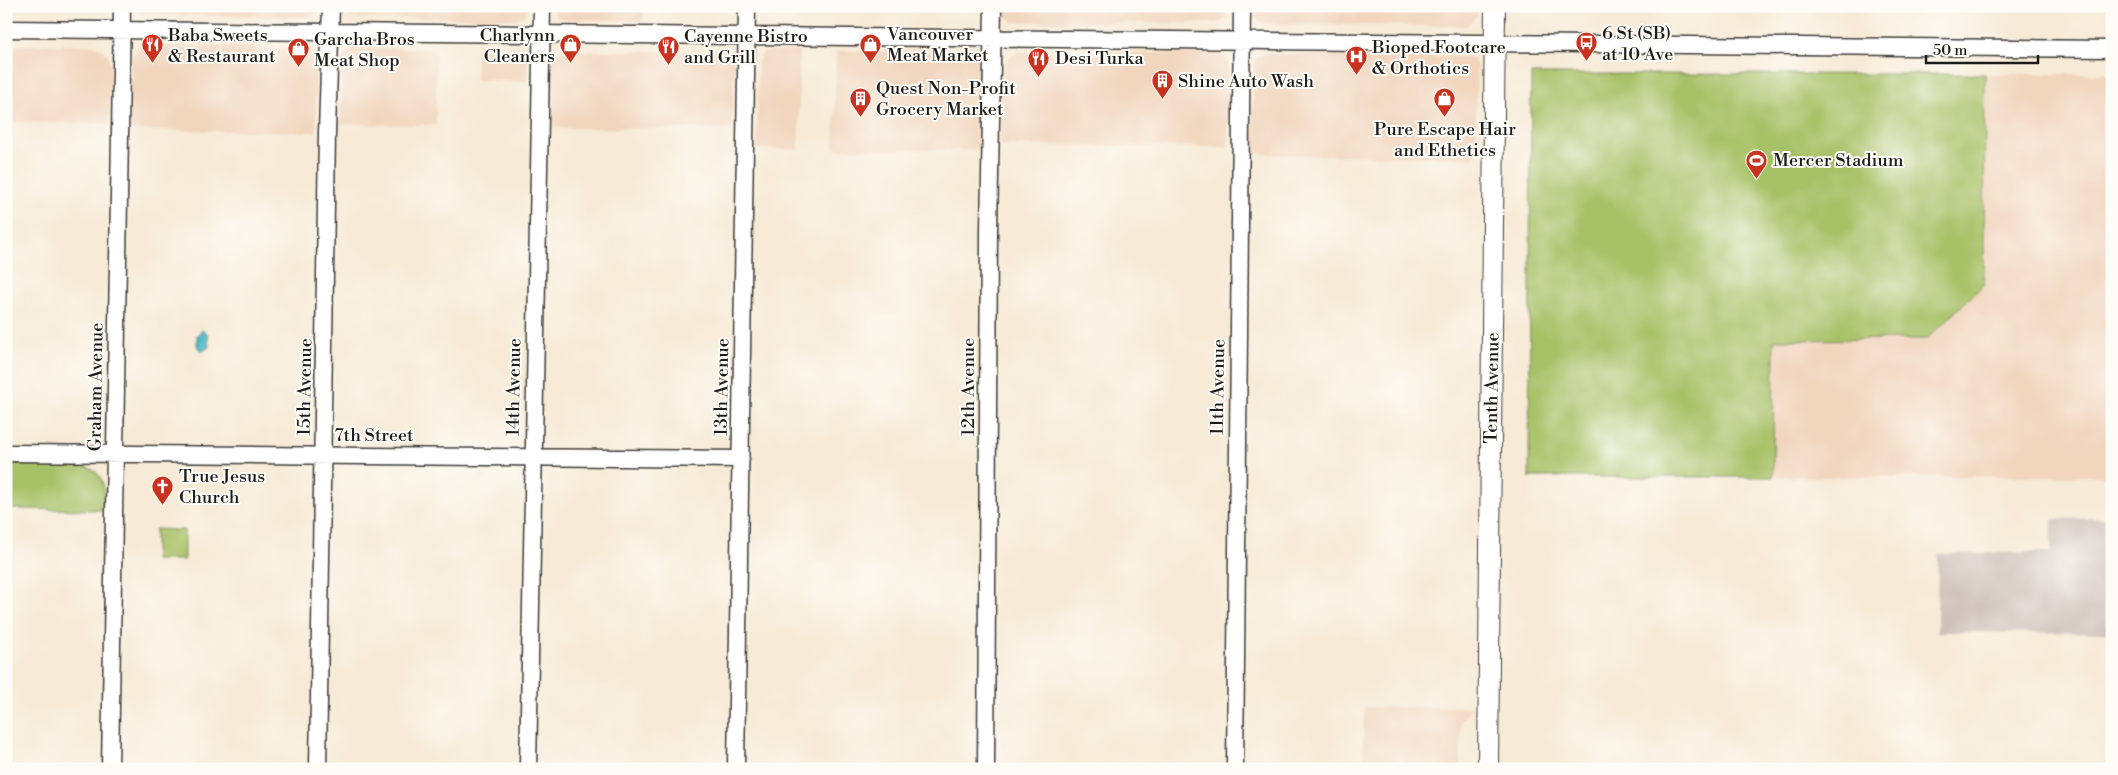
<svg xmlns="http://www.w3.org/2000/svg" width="2118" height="775" viewBox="0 0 2118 775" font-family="'Libre Bodoni',serif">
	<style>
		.built { fill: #f1d5bd }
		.industrial { fill: #cec1ba }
		.green { fill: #a7c166; stroke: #626e41 }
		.water { fill: #47b4c3; stroke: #326870 }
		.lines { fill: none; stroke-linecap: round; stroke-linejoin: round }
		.minor-casing { stroke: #3d3b38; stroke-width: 19 }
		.major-casing { stroke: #3d3b38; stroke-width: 22 }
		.minor { stroke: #fff; stroke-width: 16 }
		.major { stroke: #fff; stroke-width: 20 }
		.labels { text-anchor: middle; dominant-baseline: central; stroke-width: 4; stroke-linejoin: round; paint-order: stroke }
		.poi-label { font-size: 18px; fill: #1c1c1c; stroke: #fdfcf7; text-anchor: start }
		.street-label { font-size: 18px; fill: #1c1c1c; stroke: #fdfcf7 }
	</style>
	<rect width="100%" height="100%" fill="#fdfcf7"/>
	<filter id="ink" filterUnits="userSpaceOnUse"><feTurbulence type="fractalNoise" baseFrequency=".02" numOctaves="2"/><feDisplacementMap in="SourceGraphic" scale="10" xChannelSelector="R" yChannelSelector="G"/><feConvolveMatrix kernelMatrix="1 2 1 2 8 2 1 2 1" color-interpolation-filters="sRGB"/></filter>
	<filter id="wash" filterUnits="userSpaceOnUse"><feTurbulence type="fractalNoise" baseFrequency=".0096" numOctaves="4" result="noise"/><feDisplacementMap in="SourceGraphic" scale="20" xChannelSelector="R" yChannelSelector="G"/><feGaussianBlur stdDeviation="1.12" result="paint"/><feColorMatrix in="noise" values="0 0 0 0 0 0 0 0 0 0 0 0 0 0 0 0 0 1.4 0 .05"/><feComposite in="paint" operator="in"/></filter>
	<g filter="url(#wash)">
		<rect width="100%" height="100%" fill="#f7ead6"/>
		<!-- built -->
		<path class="built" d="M 132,6 L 318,6 L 314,14 L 306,17 L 140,14 L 135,11 Z
			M 344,6 L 529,6 L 525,15 L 516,19 L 352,17 L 346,13 Z
			M 553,6 L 644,6 L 644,21 L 562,19 L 556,16 Z
			M 1004,6 L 1229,6 L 1226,19 L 1219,23 L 1014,22 L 1005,16 Z
			M 1254,6 L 1478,6 L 1478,15 L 1466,26 L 1264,24 L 1255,17 Z
			M 6,45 L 94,45 L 104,50 L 109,57 L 111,65 L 110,124 L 6,122 Z
			M 144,46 L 304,48 L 310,50 L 315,54 L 316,60 L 316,132 L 129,130 L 131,60 L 137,50 Z
			M 353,48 L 436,49 L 436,125 L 341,124 L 342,60 L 347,52 Z
			M 476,49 L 514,49 L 521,52 L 527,59 L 527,81 L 476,80 Z
			M 565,51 L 725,51 L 731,56 L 734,63 L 732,129 L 551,128 L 552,60 L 557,53 Z
			M 768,51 L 799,51 L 799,150 L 757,149 L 758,61 L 762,54 Z
			M 836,51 L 970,52 L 976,55 L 981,64 L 980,150 L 834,149 Z
			M 1018,52 L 1220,54 L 1225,58 L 1228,65 L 1228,147 L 1000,145 L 1001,73 L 1008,58 Z
			M 1264,54 L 1467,57 L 1473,58 L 1477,66 L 1475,158 L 1252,154 L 1254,64 L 1258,57 Z
			M 1985,74 L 2112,74 L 2112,476 L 1773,477 L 1774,339 L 1927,339 L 1984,284 Z
			M 1364,707 L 1472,707 L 1461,721 L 1461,769 L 1363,769 Z"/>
		<!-- industrial -->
		<path class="industrial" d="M 2112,518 L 2112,633 L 1937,632 L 1938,554 L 2051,552 L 2052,519 Z"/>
		<!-- green -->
		<path class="green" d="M 1531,74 L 1985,74 L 1984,284 L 1927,339 L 1774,340 L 1773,477 L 1529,477 Z
			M 10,463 L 79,464 C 107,472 104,485 104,510 L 9,509 Z
			M 155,529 L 184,530 L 184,560 L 155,560 Z"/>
		<!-- water -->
		<path class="water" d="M 202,330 L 208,334 L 209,347 L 202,352 L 197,346 L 197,335 Z"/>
	</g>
	<g filter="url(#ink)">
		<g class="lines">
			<defs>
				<path id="minor" d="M 6,29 L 2112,49
					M 6,453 L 741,459
					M 110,769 L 122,6
					M 318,769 L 327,132 L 331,6
					M 528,769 L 542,6
					M 736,769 L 747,6
					M 986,769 L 989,231 L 993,6
					M 1235,769 L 1242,6"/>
				<path id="major" d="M 1488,769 L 1495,6"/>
			</defs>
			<!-- minor casing -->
			<use href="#minor" class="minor-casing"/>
			<!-- major casing -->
			<use href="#major" class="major-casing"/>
			<!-- minor -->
			<use href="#minor" class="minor"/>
			<!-- major -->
			<use href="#major" class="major"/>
		</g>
	</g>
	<!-- icons -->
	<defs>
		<symbol id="bus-pin" viewBox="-11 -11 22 30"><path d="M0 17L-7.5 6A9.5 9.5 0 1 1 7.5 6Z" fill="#c8321e" stroke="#fdfcf7"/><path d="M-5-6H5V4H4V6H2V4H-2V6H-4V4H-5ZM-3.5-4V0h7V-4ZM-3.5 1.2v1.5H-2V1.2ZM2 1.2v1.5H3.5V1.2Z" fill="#fff"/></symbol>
		<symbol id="shop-pin" viewBox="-11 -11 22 30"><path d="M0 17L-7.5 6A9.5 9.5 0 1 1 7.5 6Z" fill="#c8321e" stroke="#fdfcf7"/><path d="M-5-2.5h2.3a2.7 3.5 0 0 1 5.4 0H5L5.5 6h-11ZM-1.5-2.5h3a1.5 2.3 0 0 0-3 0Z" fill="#fff"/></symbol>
		<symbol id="restaurant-pin" viewBox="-11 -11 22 30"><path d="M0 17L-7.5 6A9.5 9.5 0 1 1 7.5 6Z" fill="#c8321e" stroke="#fdfcf7"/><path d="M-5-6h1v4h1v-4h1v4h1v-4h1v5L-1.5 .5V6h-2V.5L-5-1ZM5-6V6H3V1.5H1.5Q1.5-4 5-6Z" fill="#fff"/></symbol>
		<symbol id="hospital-pin" viewBox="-11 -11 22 30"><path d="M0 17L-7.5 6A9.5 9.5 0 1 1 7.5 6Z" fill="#c8321e" stroke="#fdfcf7"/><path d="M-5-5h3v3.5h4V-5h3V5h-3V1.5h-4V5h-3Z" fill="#fff"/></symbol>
		<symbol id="building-pin" viewBox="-11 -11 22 30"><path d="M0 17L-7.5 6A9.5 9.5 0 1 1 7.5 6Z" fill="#c8321e" stroke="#fdfcf7"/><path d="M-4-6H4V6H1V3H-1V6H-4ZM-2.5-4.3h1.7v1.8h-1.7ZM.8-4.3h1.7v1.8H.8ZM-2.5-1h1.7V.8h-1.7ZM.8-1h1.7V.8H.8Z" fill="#fff"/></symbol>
		<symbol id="stadium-pin" viewBox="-11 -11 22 30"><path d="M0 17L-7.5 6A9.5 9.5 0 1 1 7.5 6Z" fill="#c8321e" stroke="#fdfcf7"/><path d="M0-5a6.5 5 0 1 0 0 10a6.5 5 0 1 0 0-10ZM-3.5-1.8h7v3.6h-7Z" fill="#fff"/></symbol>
		<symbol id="church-pin" viewBox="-11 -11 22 30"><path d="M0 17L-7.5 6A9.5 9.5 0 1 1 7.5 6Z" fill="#c8321e" stroke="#fdfcf7"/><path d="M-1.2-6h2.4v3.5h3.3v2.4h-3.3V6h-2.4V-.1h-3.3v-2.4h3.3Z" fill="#fff"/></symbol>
	</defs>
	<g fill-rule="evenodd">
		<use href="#bus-pin" x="1574" y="30" width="25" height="34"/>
		<use href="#shop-pin" x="858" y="32" width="25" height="34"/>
		<use href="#restaurant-pin" x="140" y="32" width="25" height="34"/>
		<use href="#shop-pin" x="558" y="32" width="25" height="34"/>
		<use href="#restaurant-pin" x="656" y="34" width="25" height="34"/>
		<use href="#shop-pin" x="286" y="36" width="25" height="34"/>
		<use href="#hospital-pin" x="1344" y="44" width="25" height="34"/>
		<use href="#restaurant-pin" x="1026" y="46" width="25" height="34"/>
		<use href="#building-pin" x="1150" y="68" width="25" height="34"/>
		<use href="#building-pin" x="848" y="86" width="25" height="34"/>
		<use href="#shop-pin" x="1432" y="86" width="25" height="34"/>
		<use href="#stadium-pin" x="1744" y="148" width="25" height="34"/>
		<use href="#church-pin" x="150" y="474" width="25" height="34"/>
	</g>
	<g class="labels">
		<!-- poi labels -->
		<g class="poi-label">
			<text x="1602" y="33">6 St (SB)<tspan x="1602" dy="21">at 10 Ave</tspan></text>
			<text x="887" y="34">Vancouver<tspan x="887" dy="21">Meat Market</tspan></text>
			<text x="168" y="35">Baba Sweets<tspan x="168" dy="21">&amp; Restaurant</tspan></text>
			<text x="555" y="35" text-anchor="end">Charlynn<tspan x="555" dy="21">Cleaners</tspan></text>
			<text x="684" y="36">Cayenne Bistro<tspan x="684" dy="21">and Grill</tspan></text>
			<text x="314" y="39">Garcha Bros<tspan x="314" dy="21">Meat Shop</tspan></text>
			<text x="1372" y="47">Bioped Footcare<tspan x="1372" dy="21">&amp; Orthotics</tspan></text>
			<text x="1055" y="58">Desi Turka</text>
			<text x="1178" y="81">Shine Auto Wash</text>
			<text x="876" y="88">Quest Non-Profit<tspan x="876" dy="21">Grocery Market</tspan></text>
			<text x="1445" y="129" text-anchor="middle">Pure Escape Hair<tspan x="1445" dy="21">and Ethetics</tspan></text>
			<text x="1773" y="160">Mercer Stadium</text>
			<text x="179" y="476">True Jesus<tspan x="179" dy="21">Church</tspan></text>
		</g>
		<!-- street labels -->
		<g class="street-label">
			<text transform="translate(96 387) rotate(-89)">Graham Avenue</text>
			<text transform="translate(305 387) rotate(-89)">15th Avenue</text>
			<text transform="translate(514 387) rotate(-89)">14th Avenue</text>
			<text transform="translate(722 387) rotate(-89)">13th Avenue</text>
			<text transform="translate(968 387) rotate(-90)">12th Avenue</text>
			<text transform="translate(1218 387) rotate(-89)">11th Avenue</text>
			<text transform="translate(1492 388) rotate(-89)">Tenth Avenue</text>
			<text x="374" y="435">7th Street</text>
		</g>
	</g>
	<!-- margin -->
	<rect width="2118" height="775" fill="none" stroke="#fdfcf7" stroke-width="25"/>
	<!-- scale -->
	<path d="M1926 55v8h112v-8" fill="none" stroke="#1c1c1c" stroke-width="2.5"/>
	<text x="1933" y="55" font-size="15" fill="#1c1c1c" stroke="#fdfcf7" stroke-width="4" paint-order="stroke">50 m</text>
</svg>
